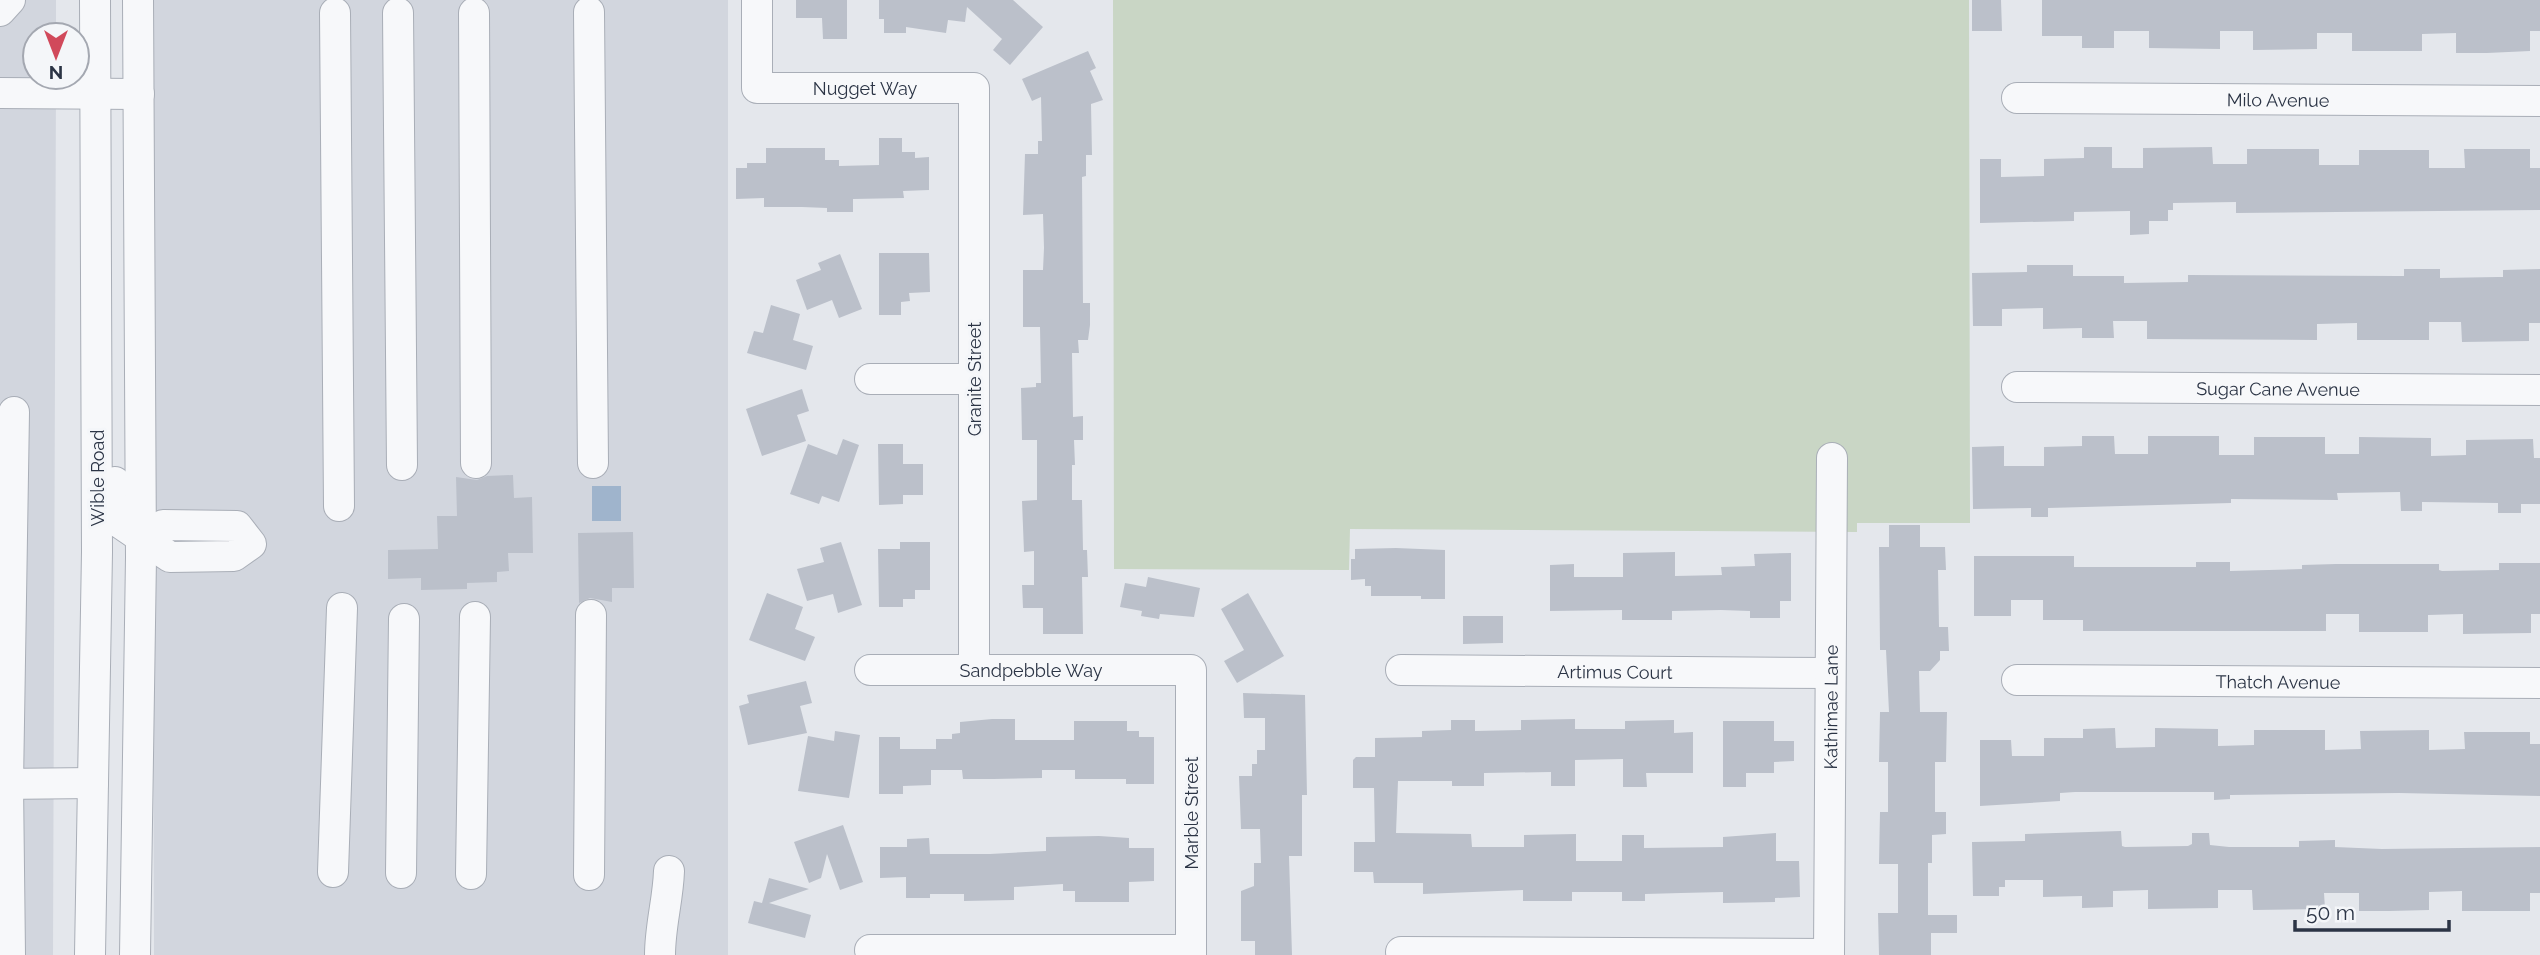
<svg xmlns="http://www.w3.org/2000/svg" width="2540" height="955" viewBox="0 0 2540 955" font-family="Raleway,sans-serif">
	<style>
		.built { fill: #d2d6de }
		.green { fill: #c9d6c5 }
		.water { fill: #9fb4cc }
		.building { fill: #bbc0ca }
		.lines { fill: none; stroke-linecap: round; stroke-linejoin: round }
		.minor-casing { stroke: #a9aeb7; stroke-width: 32 }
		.minor { stroke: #f7f8fa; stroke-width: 30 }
		.labels { text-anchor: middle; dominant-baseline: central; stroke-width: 6; stroke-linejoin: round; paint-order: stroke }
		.street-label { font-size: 18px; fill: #2b3445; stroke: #f4f6f9 }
	</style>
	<rect width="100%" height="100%" fill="#e4e7ec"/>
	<!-- built -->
	<path class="built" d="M 0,0 L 56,0 L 56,35 L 35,35 L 35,77 L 56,77 L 53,955 L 0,955 Z
		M 151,0 L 728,0 L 728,955 L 154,955 Z"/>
	<!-- green -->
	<path class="green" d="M 1113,0 L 1969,0 L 1970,523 L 1857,523 L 1857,532 L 1350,529 L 1349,570 L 1114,569 Z"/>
	<!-- water -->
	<path class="water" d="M 592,486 L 621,486 L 621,521 L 592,521 Z"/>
	<!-- building -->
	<path class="building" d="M 796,0 L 847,0 L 847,39 L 823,39 L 822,18 L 796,18 Z
		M 879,0 L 1013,0 L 1043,27 L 1010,65 L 993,50 L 1002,39 L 967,7 L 965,22 L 948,20 L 946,33 L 906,27 L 906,33 L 884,33 L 884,19 L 879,19 Z
		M 1972,0 L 2001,0 L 2002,31 L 1972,31 Z
		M 2042,0 L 2540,0 L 2540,31 L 2530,31 L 2530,51 L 2487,53 L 2456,53 L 2456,33 L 2422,34 L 2422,51 L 2352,51 L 2352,33 L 2317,33 L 2317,49 L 2253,50 L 2253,31 L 2220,31 L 2220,49 L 2149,48 L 2149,31 L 2114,31 L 2114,48 L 2082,48 L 2082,36 L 2042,36 Z
		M 1088,51 L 1096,68 L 1090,71 L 1103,100 L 1091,104 L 1092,155 L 1086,155 L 1086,176 L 1082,177 L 1083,303 L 1090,303 L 1090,325 L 1088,340 L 1078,340 L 1079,353 L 1072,353 L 1073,417 L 1083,416 L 1083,440 L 1074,440 L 1075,465 L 1072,465 L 1072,500 L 1082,500 L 1083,550 L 1087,550 L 1088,577 L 1082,577 L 1083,634 L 1043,634 L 1043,608 L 1023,608 L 1022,585 L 1034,585 L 1034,551 L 1024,552 L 1022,501 L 1037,500 L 1037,440 L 1022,440 L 1021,388 L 1036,387 L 1036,383 L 1041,383 L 1040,327 L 1023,327 L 1023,270 L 1043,270 L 1044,248 L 1043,214 L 1023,215 L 1025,154 L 1038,154 L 1038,141 L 1042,141 L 1041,97 L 1032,101 L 1022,79 Z
		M 879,138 L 902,138 L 902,152 L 915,152 L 915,158 L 929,157 L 929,190 L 903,191 L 904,198 L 853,199 L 853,212 L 827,212 L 827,208 L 802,207 L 764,207 L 764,198 L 736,199 L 736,168 L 747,168 L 747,163 L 766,163 L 766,148 L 825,148 L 825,160 L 839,160 L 839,166 L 879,165 Z
		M 2084,147 L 2112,147 L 2112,168 L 2143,168 L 2143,148 L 2212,147 L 2213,164 L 2247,164 L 2247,149 L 2319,149 L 2319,165 L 2359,165 L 2359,150 L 2429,150 L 2429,168 L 2465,168 L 2464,149 L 2530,149 L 2530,168 L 2540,168 L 2540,210 L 2236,213 L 2236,202 L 2173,203 L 2173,210 L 2168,210 L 2168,221 L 2149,221 L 2149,234 L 2130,235 L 2130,211 L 2074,212 L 2074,221 L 1980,223 L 1980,159 L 2001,159 L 2001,177 L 2044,176 L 2044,159 L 2084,158 Z
		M 879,253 L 929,253 L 930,292 L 909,293 L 910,301 L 901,302 L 901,315 L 879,315 Z
		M 840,254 L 862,309 L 839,318 L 832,300 L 807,310 L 796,280 L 821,270 L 818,263 Z
		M 2027,265 L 2073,265 L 2073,276 L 2124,276 L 2124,283 L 2188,282 L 2188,275 L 2398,276 L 2404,276 L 2404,269 L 2440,269 L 2440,278 L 2498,277 L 2503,277 L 2503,270 L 2540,269 L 2540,323 L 2529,323 L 2529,341 L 2462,342 L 2461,322 L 2429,322 L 2429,340 L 2357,340 L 2357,323 L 2317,324 L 2317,340 L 2147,339 L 2147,321 L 2113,321 L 2114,338 L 2082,338 L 2082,328 L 2043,329 L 2043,308 L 2002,309 L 2002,326 L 1973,326 L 1972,273 L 2027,272 Z
		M 771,305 L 800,314 L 793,340 L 813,346 L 806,370 L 747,353 L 754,331 L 763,333 Z
		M 802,389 L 809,411 L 797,415 L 806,441 L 762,456 L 746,409 Z
		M 2082,436 L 2114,436 L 2115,454 L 2148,454 L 2148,436 L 2219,436 L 2219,455 L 2254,455 L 2254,437 L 2325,437 L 2325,454 L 2359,454 L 2359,437 L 2431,438 L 2431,456 L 2466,455 L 2466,440 L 2533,439 L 2534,458 L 2540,458 L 2540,504 L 2521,504 L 2521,513 L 2498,513 L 2498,503 L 2422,502 L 2422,511 L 2401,511 L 2400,492 L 2337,493 L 2338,500 L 2231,499 L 2231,503 L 2048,508 L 2048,517 L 2031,517 L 2031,508 L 1973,509 L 1972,447 L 2004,446 L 2004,466 L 2044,466 L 2044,447 L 2082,446 Z
		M 843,439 L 859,445 L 839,502 L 822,496 L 819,504 L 790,494 L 808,444 L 837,455 Z
		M 878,444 L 903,444 L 903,464 L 923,464 L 923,495 L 903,495 L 903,504 L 879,505 Z
		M 513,475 L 514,498 L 532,497 L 533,553 L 508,553 L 509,571 L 497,572 L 497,582 L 467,583 L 467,589 L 421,590 L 421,578 L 388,579 L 388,550 L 438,549 L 437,516 L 457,516 L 456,477 L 477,480 L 487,476 Z
		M 1889,525 L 1920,525 L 1920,547 L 1945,547 L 1946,570 L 1938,570 L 1939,627 L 1948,627 L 1949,651 L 1940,651 L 1940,660 L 1930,671 L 1919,671 L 1920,712 L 1947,712 L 1946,762 L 1935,762 L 1935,812 L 1946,812 L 1946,834 L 1932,835 L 1932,863 L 1928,863 L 1928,915 L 1957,915 L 1957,933 L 1931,933 L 1931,955 L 1879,955 L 1878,913 L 1898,913 L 1898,864 L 1879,864 L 1880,812 L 1888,812 L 1888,762 L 1879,762 L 1880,712 L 1889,712 L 1886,650 L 1880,650 L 1879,547 L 1889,547 Z
		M 633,532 L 634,588 L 612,588 L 612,602 L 590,598 L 579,603 L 578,533 Z
		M 841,542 L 862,605 L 838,613 L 833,594 L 807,601 L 797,569 L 824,562 L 820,548 Z
		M 900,542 L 930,542 L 930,590 L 915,590 L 915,599 L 903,599 L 903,607 L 879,607 L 878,549 L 900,549 Z
		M 1396,548 L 1445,550 L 1445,599 L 1421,599 L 1421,596 L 1371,596 L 1371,586 L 1365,586 L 1365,579 L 1351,580 L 1351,559 L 1355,559 L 1355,549 Z
		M 1675,552 L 1675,576 L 1722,575 L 1721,567 L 1755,566 L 1754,554 L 1791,553 L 1791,601 L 1780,601 L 1780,618 L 1750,618 L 1750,611 L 1721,610 L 1672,611 L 1672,620 L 1622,620 L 1622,610 L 1550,611 L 1550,565 L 1574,564 L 1574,577 L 1623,577 L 1623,553 Z
		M 1974,556 L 2074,556 L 2074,567 L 2196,567 L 2196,562 L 2230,562 L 2230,571 L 2302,569 L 2302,565 L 2336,564 L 2439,564 L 2439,570 L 2442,571 L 2499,570 L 2499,563 L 2540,563 L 2540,614 L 2531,614 L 2531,633 L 2463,634 L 2463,614 L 2428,615 L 2428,632 L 2359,632 L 2359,614 L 2326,614 L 2326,631 L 2083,631 L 2083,620 L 2043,620 L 2043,600 L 2011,600 L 2011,616 L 1974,616 Z
		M 1148,577 L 1200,588 L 1194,617 L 1160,614 L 1159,619 L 1141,616 L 1142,611 L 1120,607 L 1125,583 L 1146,587 Z
		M 767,593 L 803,607 L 795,629 L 815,637 L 805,661 L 749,640 Z
		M 1248,593 L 1284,656 L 1237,683 L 1224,661 L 1244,650 L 1221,609 Z
		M 1463,616 L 1503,616 L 1503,643 L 1463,644 Z
		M 806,681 L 812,703 L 800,706 L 807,733 L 748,745 L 739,706 L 749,703 L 747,695 Z
		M 1243,693 L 1305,695 L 1307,795 L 1302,795 L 1302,856 L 1289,856 L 1292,955 L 1255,955 L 1255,941 L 1241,941 L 1241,891 L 1254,886 L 1254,863 L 1261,863 L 1260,829 L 1241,829 L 1239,776 L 1252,776 L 1252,764 L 1257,764 L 1257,750 L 1265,750 L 1265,718 L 1244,718 Z
		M 992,719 L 1015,719 L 1015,740 L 1074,740 L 1074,721 L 1127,721 L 1127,731 L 1139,731 L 1139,737 L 1154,737 L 1154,784 L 1126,784 L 1126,779 L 1075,779 L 1075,770 L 1042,770 L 1042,778 L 993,779 L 963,779 L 962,770 L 931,770 L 931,785 L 903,786 L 903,794 L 879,794 L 879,737 L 900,737 L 900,749 L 936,749 L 936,739 L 952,739 L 952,734 L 960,733 L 960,722 Z
		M 1575,719 L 1575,729 L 1625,729 L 1625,721 L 1674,720 L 1674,733 L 1693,732 L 1693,773 L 1646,773 L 1647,787 L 1623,787 L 1623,759 L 1575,760 L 1575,786 L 1551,786 L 1551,772 L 1484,773 L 1484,786 L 1452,786 L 1452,781 L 1398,781 L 1396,833 L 1471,834 L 1472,847 L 1524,847 L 1524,835 L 1576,834 L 1576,861 L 1622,861 L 1622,835 L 1644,835 L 1644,848 L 1723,847 L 1723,837 L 1776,833 L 1776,861 L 1799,861 L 1800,897 L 1775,898 L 1775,902 L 1723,903 L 1723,892 L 1681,893 L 1645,894 L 1645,901 L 1622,901 L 1622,892 L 1572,892 L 1572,901 L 1523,901 L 1523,890 L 1423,894 L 1423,883 L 1374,883 L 1373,872 L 1354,872 L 1354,842 L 1375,842 L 1374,788 L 1353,788 L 1353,760 L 1356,757 L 1375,757 L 1375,738 L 1422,737 L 1422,731 L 1451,730 L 1451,720 L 1475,720 L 1475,731 L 1521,730 L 1521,720 Z
		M 1723,721 L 1774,721 L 1774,741 L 1794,741 L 1794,761 L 1774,762 L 1774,773 L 1746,773 L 1746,787 L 1723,787 Z
		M 2115,728 L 2116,748 L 2155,747 L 2155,728 L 2218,729 L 2218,746 L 2254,745 L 2254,730 L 2325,730 L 2325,750 L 2361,749 L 2360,731 L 2429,730 L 2429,750 L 2465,749 L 2464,732 L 2530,732 L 2530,744 L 2540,744 L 2540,796 L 2399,793 L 2230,795 L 2230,799 L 2214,800 L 2214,792 L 2075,792 L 2060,793 L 2060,801 L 1980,806 L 1980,740 L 2011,740 L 2012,756 L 2044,756 L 2044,738 L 2083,738 L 2083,729 Z
		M 835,731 L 860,735 L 849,798 L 798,791 L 808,736 L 834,741 Z
		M 843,825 L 863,882 L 840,890 L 827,854 L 821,878 L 809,883 L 794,842 Z
		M 2121,831 L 2122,846 L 2125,847 L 2188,846 L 2192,844 L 2192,833 L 2209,833 L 2210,845 L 2229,847 L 2299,847 L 2299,841 L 2335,840 L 2335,847 L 2382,849 L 2540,847 L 2540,893 L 2530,893 L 2530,911 L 2462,911 L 2462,891 L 2429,892 L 2429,910 L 2390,911 L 2359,911 L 2359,893 L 2324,893 L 2325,909 L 2253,910 L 2252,890 L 2218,890 L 2218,908 L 2148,909 L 2148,890 L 2113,891 L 2113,907 L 2082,908 L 2082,896 L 2043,897 L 2043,880 L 2005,880 L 2005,887 L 1999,887 L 1999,896 L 1973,896 L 1972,842 L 2025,841 L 2025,834 Z
		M 1099,836 L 1129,838 L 1129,848 L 1154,848 L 1154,881 L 1129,882 L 1129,902 L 1075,902 L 1075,891 L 1063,891 L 1063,884 L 1014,887 L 1014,900 L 964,901 L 964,894 L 930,894 L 930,898 L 906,898 L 906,877 L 880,878 L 880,847 L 907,847 L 907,839 L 929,838 L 930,854 L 990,854 L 1046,851 L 1046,837 Z
		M 769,878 L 809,889 L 769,903 L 811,915 L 805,938 L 748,923 L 754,901 L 762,903 Z"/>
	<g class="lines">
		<defs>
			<g id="minor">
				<path id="s1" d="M 757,0 L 757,88 L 974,88 L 974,670"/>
				<path d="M 0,11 L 10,0"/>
				<path d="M 589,12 L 593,463"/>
				<path d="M 335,13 L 339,506"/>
				<path d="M 398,13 L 402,465"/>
				<path d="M 474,13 L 476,463"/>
				<path d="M 0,93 L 139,94"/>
				<path id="s2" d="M 2017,98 L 2540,101"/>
				<path d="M 870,379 L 974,379"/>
				<path id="s3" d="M 2017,387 L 2540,390"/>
				<path d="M 115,482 L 117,521 L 170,557 L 234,556 L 251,544 L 237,526 L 163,525 L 141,540"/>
				<path id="s4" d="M 870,670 L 1191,670 L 1191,955"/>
				<path id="s5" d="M 1401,670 L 1829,673"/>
				<path id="s6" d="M 2017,680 L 2540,683"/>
				<path d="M 0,784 L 93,783"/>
				<path d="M 333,872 L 342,608"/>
				<path d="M 401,873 L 404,619"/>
				<path d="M 471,874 L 475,617"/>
				<path d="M 589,875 L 591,615"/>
				<path d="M 870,950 L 1191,950"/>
				<path d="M 1401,952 L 1829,954"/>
				<path d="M 10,955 L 8,784 L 14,412"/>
				<path d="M 90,955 L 97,552 L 95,0"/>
				<path d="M 135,955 L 141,557 L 138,0"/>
				<path d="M 660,955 C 660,926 668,900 669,871"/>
				<path id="s7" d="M 1829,955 L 1832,458"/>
			</g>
		</defs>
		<!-- minor casing -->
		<use href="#minor" class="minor-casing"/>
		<!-- minor -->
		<use href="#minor" class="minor"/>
	</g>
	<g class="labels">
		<!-- street labels -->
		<g class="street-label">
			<text stroke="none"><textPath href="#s1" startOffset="196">Nugget Way</textPath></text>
			<text stroke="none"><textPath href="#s2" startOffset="261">Milo Avenue</textPath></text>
			<text transform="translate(974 379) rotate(-90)">Granite Street</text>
			<text stroke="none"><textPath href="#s3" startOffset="261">Sugar Cane Avenue</textPath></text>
			<text transform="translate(97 478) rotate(-90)">Wible Road</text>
			<text stroke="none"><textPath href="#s4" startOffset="161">Sandpebble Way</textPath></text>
			<text stroke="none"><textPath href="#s5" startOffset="214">Artimus Court</textPath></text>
			<text stroke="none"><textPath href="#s6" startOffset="261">Thatch Avenue</textPath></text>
			<text stroke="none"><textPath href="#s7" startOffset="248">Kathimae Lane</textPath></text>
			<text transform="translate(1191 813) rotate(-90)">Marble Street</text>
		</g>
	</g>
	<!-- north arrow -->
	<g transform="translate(56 56) rotate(180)"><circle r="33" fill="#f4f6f9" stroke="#a4a8b1" stroke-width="2"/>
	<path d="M0-5L12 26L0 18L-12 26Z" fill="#d1495b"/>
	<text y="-10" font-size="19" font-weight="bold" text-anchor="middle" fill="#2b3445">N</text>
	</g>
	<!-- scale -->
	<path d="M2295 920v10h154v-10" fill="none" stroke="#2b3445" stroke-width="3.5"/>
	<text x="2306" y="920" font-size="21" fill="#2b3445" stroke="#f4f6f9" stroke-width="5" paint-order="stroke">50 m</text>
</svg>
